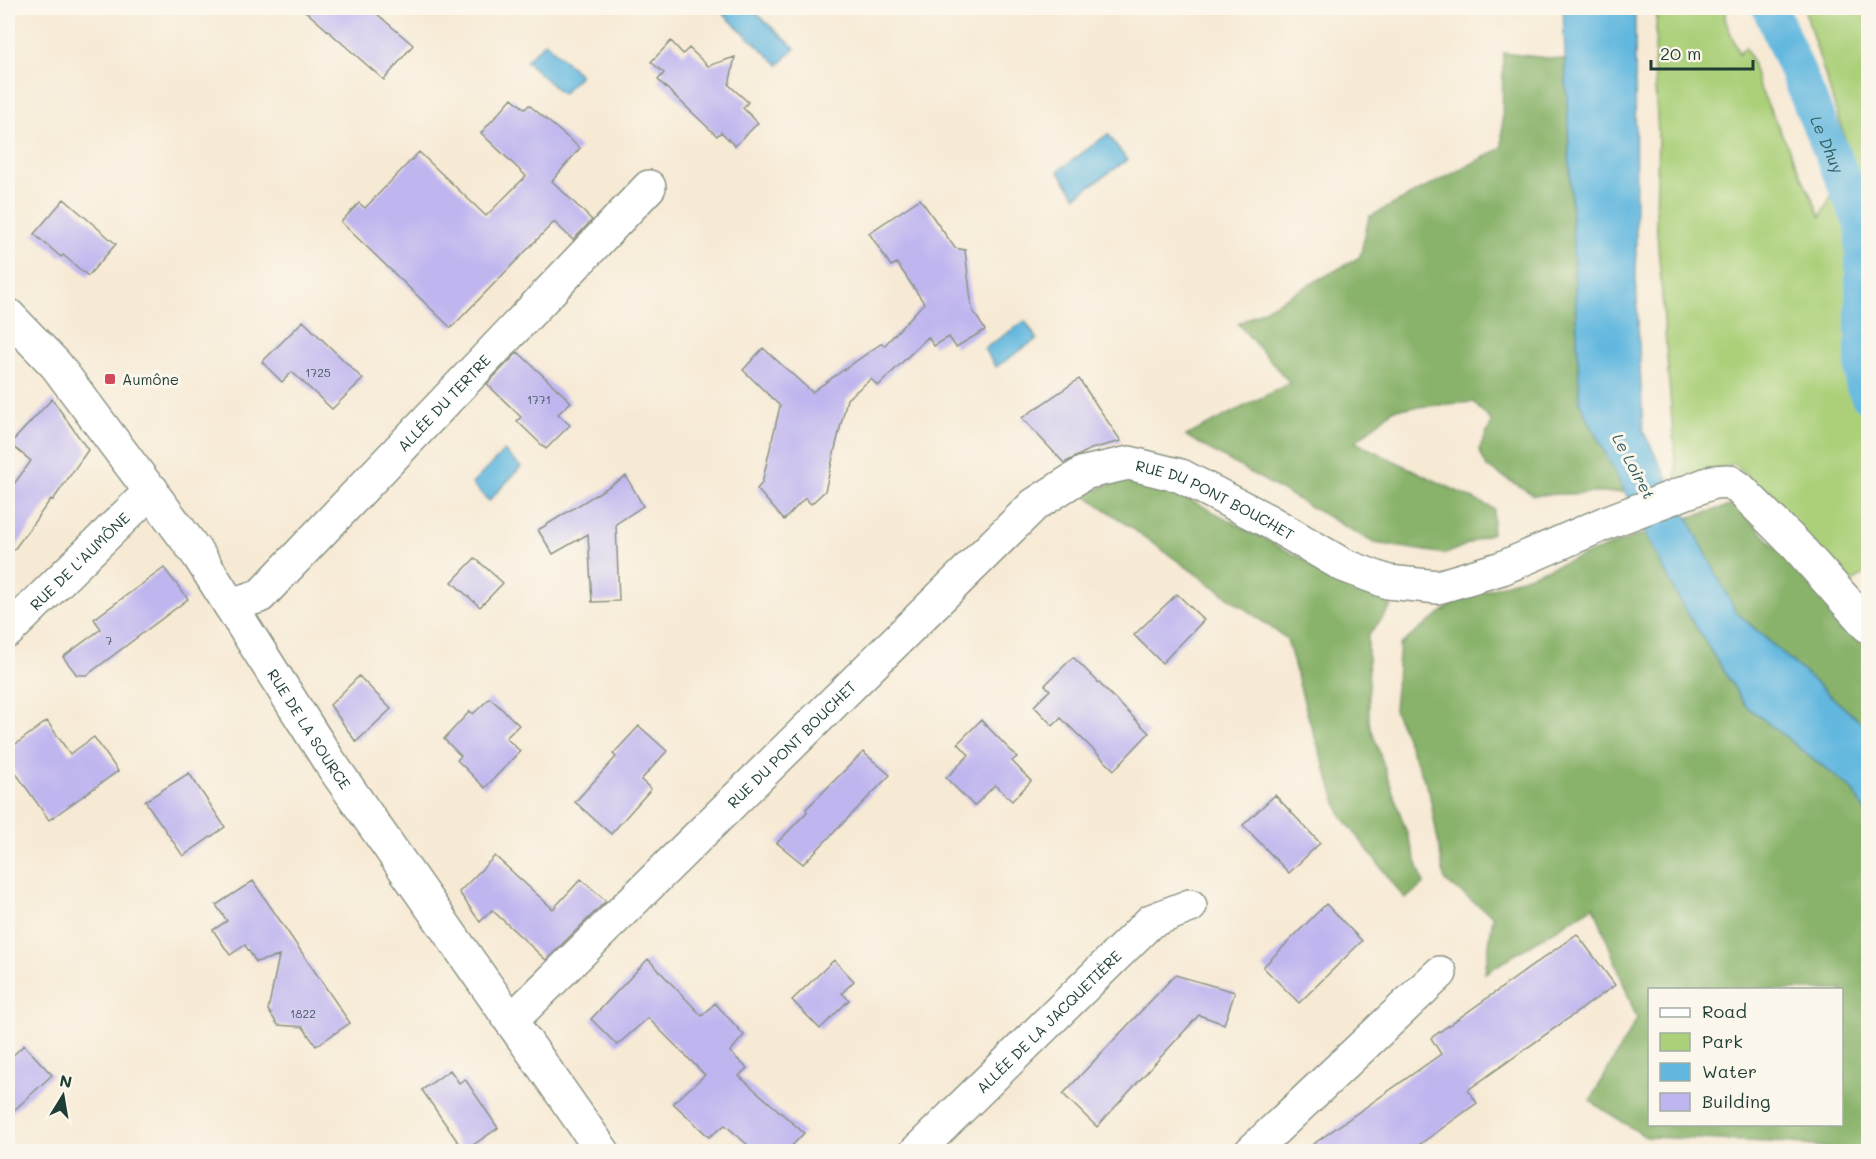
<svg xmlns="http://www.w3.org/2000/svg" width="1876" height="1159" viewBox="0 0 1876 1159" font-family="Mali,sans-serif">
	<style>
		.green { fill: #acd07a; stroke: #668657; stroke-width: 1.5 }
		.forest { fill: #89b26a; stroke: #54784f; stroke-width: 1.5; fill-rule: evenodd }
		.water { fill: #63b8df; stroke: #417a8a; stroke-width: 1.5 }
		.lines { fill: none; stroke-linecap: round; stroke-linejoin: round }
		.canal { stroke: #63b8df; stroke-width: 36 }
		.building { fill: #bfb5ef }
		.street-casing { stroke: #8b9484; stroke-width: 36 }
		.secondary-casing { stroke: #8b9484; stroke-width: 36 }
		.street { stroke: #fff; stroke-width: 33 }
		.secondary { stroke: #fff; stroke-width: 33 }
		.poi-dot { fill: #d1495b; stroke: #fbf7ec; stroke-width: 2 }
		.labels { text-anchor: middle; dominant-baseline: central; stroke-width: 6; stroke-linejoin: round; paint-order: stroke }
		.number-label { font-size: 12px; fill: #475b63 }
		.poi-label { font-size: 15px; fill: #1f3d34; stroke: #fbf7ec; text-anchor: start }
		.street-label { font-size: 15px; fill: #1f3d34; stroke: #fbf7ec }
		.water-label { font-size: 16px; font-style: italic; fill: #305c5f; stroke: #fbf7ec }
	</style>
	<rect width="100%" height="100%" fill="#fbf7ec"/>
	<filter id="ink" filterUnits="userSpaceOnUse"><feTurbulence type="fractalNoise" baseFrequency=".0167" numOctaves="2"/><feDisplacementMap in="SourceGraphic" scale="12" xChannelSelector="R" yChannelSelector="G"/><feConvolveMatrix kernelMatrix="1 2 1 2 8 2 1 2 1" color-interpolation-filters="sRGB"/></filter>
	<filter id="wash" filterUnits="userSpaceOnUse"><feTurbulence type="fractalNoise" baseFrequency=".008" numOctaves="4" result="noise"/><feDisplacementMap in="SourceGraphic" scale="24" xChannelSelector="R" yChannelSelector="G"/><feGaussianBlur stdDeviation="1.35" result="paint"/><feColorMatrix in="noise" values="0 0 0 0 0 0 0 0 0 0 0 0 0 0 0 0 0 1.4 0 .05"/><feComposite in="paint" operator="in"/></filter>
	<g filter="url(#wash)">
		<rect width="100%" height="100%" fill="#f7ead5"/>
		<!-- green -->
		<path class="green" d="M 1657,8 L 1725,8 L 1725,19 L 1739,54 L 1745,47 L 1751,58 L 1758,84 L 1821,217 L 1850,155 L 1804,8 L 1868,8 L 1868,571 L 1850,584 L 1734,463 L 1677,483 L 1656,220 L 1658,133 L 1654,70 Z"/>
		<!-- forest -->
		<path class="forest" d="M 1503,53 L 1565,60 L 1580,403 L 1626,492 L 1534,495 L 1487,467 L 1479,450 L 1492,422 L 1473,402 L 1394,409 L 1355,442 L 1494,509 L 1492,533 L 1446,554 L 1374,543 L 1186,436 L 1290,383 L 1238,324 L 1360,257 L 1369,217 L 1502,148 Z
			M 1146,479 L 1204,507 L 1392,606 L 1368,636 L 1369,722 L 1424,884 L 1405,899 L 1341,815 L 1308,716 L 1287,639 L 1084,494 L 1121,480 Z
			M 1736,504 L 1868,650 L 1868,729 L 1736,612 L 1687,518 Z
			M 1646,533 L 1681,603 L 1745,705 L 1853,790 L 1868,815 L 1868,1151 L 1849,1151 L 1791,1143 L 1646,1137 L 1590,1101 L 1637,1019 L 1594,906 L 1485,973 L 1493,916 L 1445,881 L 1429,791 L 1394,710 L 1400,645 L 1455,602 ZM 1650,990 L 1842,990 L 1842,1124 L 1650,1124 Z"/>
		<!-- water -->
		<path class="water" d="M 729,8 L 750,8 L 795,48 L 779,65 L 723,14 Z
			M 1563,8 L 1635,8 L 1636,280 L 1643,431 L 1736,612 L 1868,729 L 1868,815 L 1853,790 L 1745,705 L 1681,603 L 1580,403 Z
			M 545,42 L 580,75 L 562,94 L 526,61 Z
			M 1108,134 L 1127,160 L 1076,196 L 1058,171 Z
			M 1025,321 L 1037,339 L 996,367 L 984,349 Z
			M 504,451 L 521,467 L 489,501 L 472,484 Z"/>
		<g class="lines">
			<!-- canal -->
			<path class="canal" id="s1" d="M 1770,8 L 1863,226 L 1863,384 L 1868,395"/>
		</g>
		<g id="blocks">
			<!-- building -->
			<path class="building" d="M 302,8 L 370,8 L 413,45 L 384,80 Z
				M 671,41 L 683,54 L 689,48 L 708,66 L 735,57 L 729,85 L 748,102 L 743,108 L 758,123 L 735,146 L 721,132 L 717,136 L 658,80 L 664,73 L 651,62 Z
				M 512,98 L 525,109 L 529,105 L 580,148 L 552,181 L 592,220 L 573,240 L 554,222 L 451,328 L 341,222 L 359,203 L 365,208 L 419,152 L 486,216 L 526,176 L 481,133 Z
				M 64,199 L 116,244 L 88,276 L 63,255 L 61,257 L 34,234 Z
				M 920,199 L 955,248 L 965,250 L 972,309 L 985,330 L 956,347 L 949,337 L 934,346 L 928,337 L 878,386 L 871,379 L 847,399 L 825,491 L 811,504 L 805,498 L 784,520 L 757,489 L 762,483 L 780,406 L 743,370 L 763,348 L 812,392 L 882,343 L 884,346 L 924,303 L 897,263 L 891,266 L 869,233 Z
				M 303,321 L 363,379 L 332,409 L 292,372 L 282,382 L 262,362 Z
				M 518,352 L 571,402 L 558,414 L 570,425 L 546,449 L 517,421 L 521,417 L 487,384 Z
				M 1079,379 L 1121,441 L 1091,449 L 1064,463 L 1022,418 Z
				M 52,399 L 88,450 L 53,500 L 51,499 L 8,558 L 8,492 L 31,461 L 10,444 Z
				M 626,476 L 643,506 L 616,524 L 619,601 L 592,602 L 588,534 L 553,554 L 538,530 Z
				M 475,558 L 503,583 L 480,607 L 452,582 Z
				M 164,568 L 188,599 L 87,675 L 77,675 L 63,657 L 101,629 L 94,619 Z
				M 1177,594 L 1204,620 L 1162,663 L 1134,635 Z
				M 1073,657 L 1149,733 L 1114,770 L 1061,718 L 1053,726 L 1034,706 L 1050,690 L 1045,685 Z
				M 359,676 L 391,709 L 356,742 L 330,705 Z
				M 490,698 L 519,725 L 506,738 L 520,751 L 485,788 L 457,760 L 461,756 L 444,739 L 470,711 L 473,714 Z
				M 981,720 L 1017,757 L 1012,761 L 1031,781 L 1012,801 L 995,785 L 974,806 L 946,778 L 969,755 L 958,743 Z
				M 47,721 L 70,754 L 94,737 L 118,771 L 49,820 L 8,762 L 8,750 Z
				M 639,726 L 667,751 L 641,780 L 651,789 L 611,834 L 575,802 L 616,757 L 613,754 Z
				M 863,752 L 890,775 L 803,864 L 777,843 L 807,812 L 806,809 Z
				M 189,773 L 225,827 L 183,856 L 145,801 Z
				M 1275,795 L 1320,843 L 1289,873 L 1243,825 Z
				M 495,856 L 553,909 L 581,879 L 606,901 L 546,960 L 492,910 L 480,922 L 459,892 Z
				M 253,881 L 350,1023 L 316,1046 L 303,1027 L 278,1025 L 268,1010 L 279,956 L 256,962 L 245,945 L 230,955 L 213,930 L 227,921 L 216,905 Z
				M 1326,904 L 1362,941 L 1299,1003 L 1263,967 Z
				M 1577,934 L 1615,985 L 1468,1090 L 1477,1103 L 1409,1152 L 1302,1152 L 1441,1054 L 1431,1038 Z
				M 648,959 L 702,1016 L 715,1003 L 744,1035 L 730,1052 L 747,1068 L 739,1076 L 804,1133 L 786,1152 L 756,1152 L 725,1125 L 709,1137 L 673,1103 L 705,1075 L 648,1018 L 617,1045 L 591,1019 Z
				M 834,960 L 854,981 L 842,993 L 849,1000 L 820,1029 L 792,1000 Z
				M 1175,975 L 1235,992 L 1224,1024 L 1199,1015 L 1097,1127 L 1063,1094 Z
				M 24,1045 L 52,1075 L 8,1116 L 8,1060 Z
				M 450,1070 L 459,1083 L 465,1079 L 498,1128 L 464,1151 L 422,1090 Z"/>
		</g>
	</g>
	<g filter="url(#ink)">
		<use href="#blocks" fill-opacity="0" stroke="#8b9484" stroke-width="1.5"/>
		<g class="lines">
			<defs>
				<g id="street">
					<path id="s2" d="M 230,605 L 260,596 L 649,187"/>
					<path id="s3" d="M 8,631 L 152,490"/>
					<path id="s4" d="M 511,1021 L 1034,505 L 1084,473 L 1129,463 L 1181,476 L 1268,521 L 1343,565 L 1388,582 L 1438,587 L 1502,568 L 1608,522 L 1713,482 L 1728,481 L 1739,488 L 1797,546 L 1868,626"/>
					<path id="s5" d="M 916,1152 L 1151,921 L 1190,906"/>
					<path d="M 1251,1152 L 1440,973"/>
				</g>
				<g id="secondary">
					<path id="s6" d="M 8,315 L 56,365 L 199,556 L 329,761 L 603,1152"/>
				</g>
			</defs>
			<!-- street casing -->
			<use href="#street" class="street-casing"/>
			<!-- secondary casing -->
			<use href="#secondary" class="secondary-casing"/>
			<!-- street -->
			<use href="#street" class="street"/>
			<!-- secondary -->
			<use href="#secondary" class="secondary"/>
		</g>
	</g>
	<!-- markers -->
	<rect class="poi-dot" x="104" y="373" width="12" height="12" rx="3"/>
	<g class="labels">
		<!-- number labels -->
		<g class="number-label">
			<text x="318" y="372">1725</text>
			<text x="539" y="399">1771</text>
			<text x="109" y="640">7</text>
			<text x="303" y="1013">1822</text>
		</g>
		<!-- poi labels -->
		<g class="poi-label">
			<text x="122" y="379">Aumône</text>
		</g>
		<!-- street labels -->
		<g class="street-label">
			<text stroke="none"><textPath href="#s2" startOffset="298">ALLÉE DU TERTRE</textPath></text>
			<text stroke="none"><textPath href="#s4" startOffset="934">RUE DU PONT BOUCHET</textPath></text>
			<text stroke="none"><textPath href="#s3" startOffset="100">RUE DE L'AUMÔNE</textPath></text>
			<text stroke="none"><textPath href="#s6" startOffset="513">RUE DE LA SOURCE</textPath></text>
			<text stroke="none"><textPath href="#s4" startOffset="394">RUE DU PONT BOUCHET</textPath></text>
			<text stroke="none"><textPath href="#s5" startOffset="186">ALLÉE DE LA JACQUETIÈRE</textPath></text>
		</g>
		<!-- water labels -->
		<g class="water-label">
			<text stroke="none"><textPath href="#s1" startOffset="148">Le Dhuy</textPath></text>
			<text transform="translate(1634 466) rotate(62)">Le Loiret</text>
		</g>
	</g>
	<!-- margin -->
	<rect width="1876" height="1159" fill="none" stroke="#fbf7ec" stroke-width="30"/>
	<!-- legend -->
	<rect x="1648" y="988" width="195" height="138" fill="#fbf7ec" stroke="#a3ada2" stroke-width="1.5"/>
	<rect x="1660" y="1008" width="30" height="9" fill="#ffffff" stroke="#a3ada2" stroke-width="1.5"/>
	<text x="1702" y="1018" font-size="18" fill="#1f3d34">Road</text>
	<rect x="1660" y="1033" width="30" height="18" fill="#acd07a" stroke="#a3ada2" stroke-width="1.5"/>
	<text x="1702" y="1048" font-size="18" fill="#1f3d34">Park</text>
	<rect x="1660" y="1063" width="30" height="18" fill="#63b8df" stroke="#a3ada2" stroke-width="1.5"/>
	<text x="1702" y="1078" font-size="18" fill="#1f3d34">Water</text>
	<rect x="1660" y="1093" width="30" height="18" fill="#bfb5ef" stroke="#a3ada2" stroke-width="1.5"/>
	<text x="1702" y="1108" font-size="18" fill="#1f3d34">Building</text>
	<!-- north arrow -->
	<g transform="translate(63 1096) rotate(11)" stroke="#fbf7ec" stroke-width="4.5" paint-order="stroke">
	<path d="M0-4.5L10 22L0 15L-10 22Z" fill="#1f3d34"/>
	<text y="-9" font-size="16" font-weight="bold" text-anchor="middle" fill="#1f3d34">N</text>
	</g>
	<!-- scale -->
	<path d="M1651 60v9h102v-9" fill="none" stroke="#1f3d34" stroke-width="3"/>
	<text x="1660" y="60" font-size="18" fill="#1f3d34" stroke="#fbf7ec" stroke-width="4.5" paint-order="stroke">20 m</text>
</svg>
